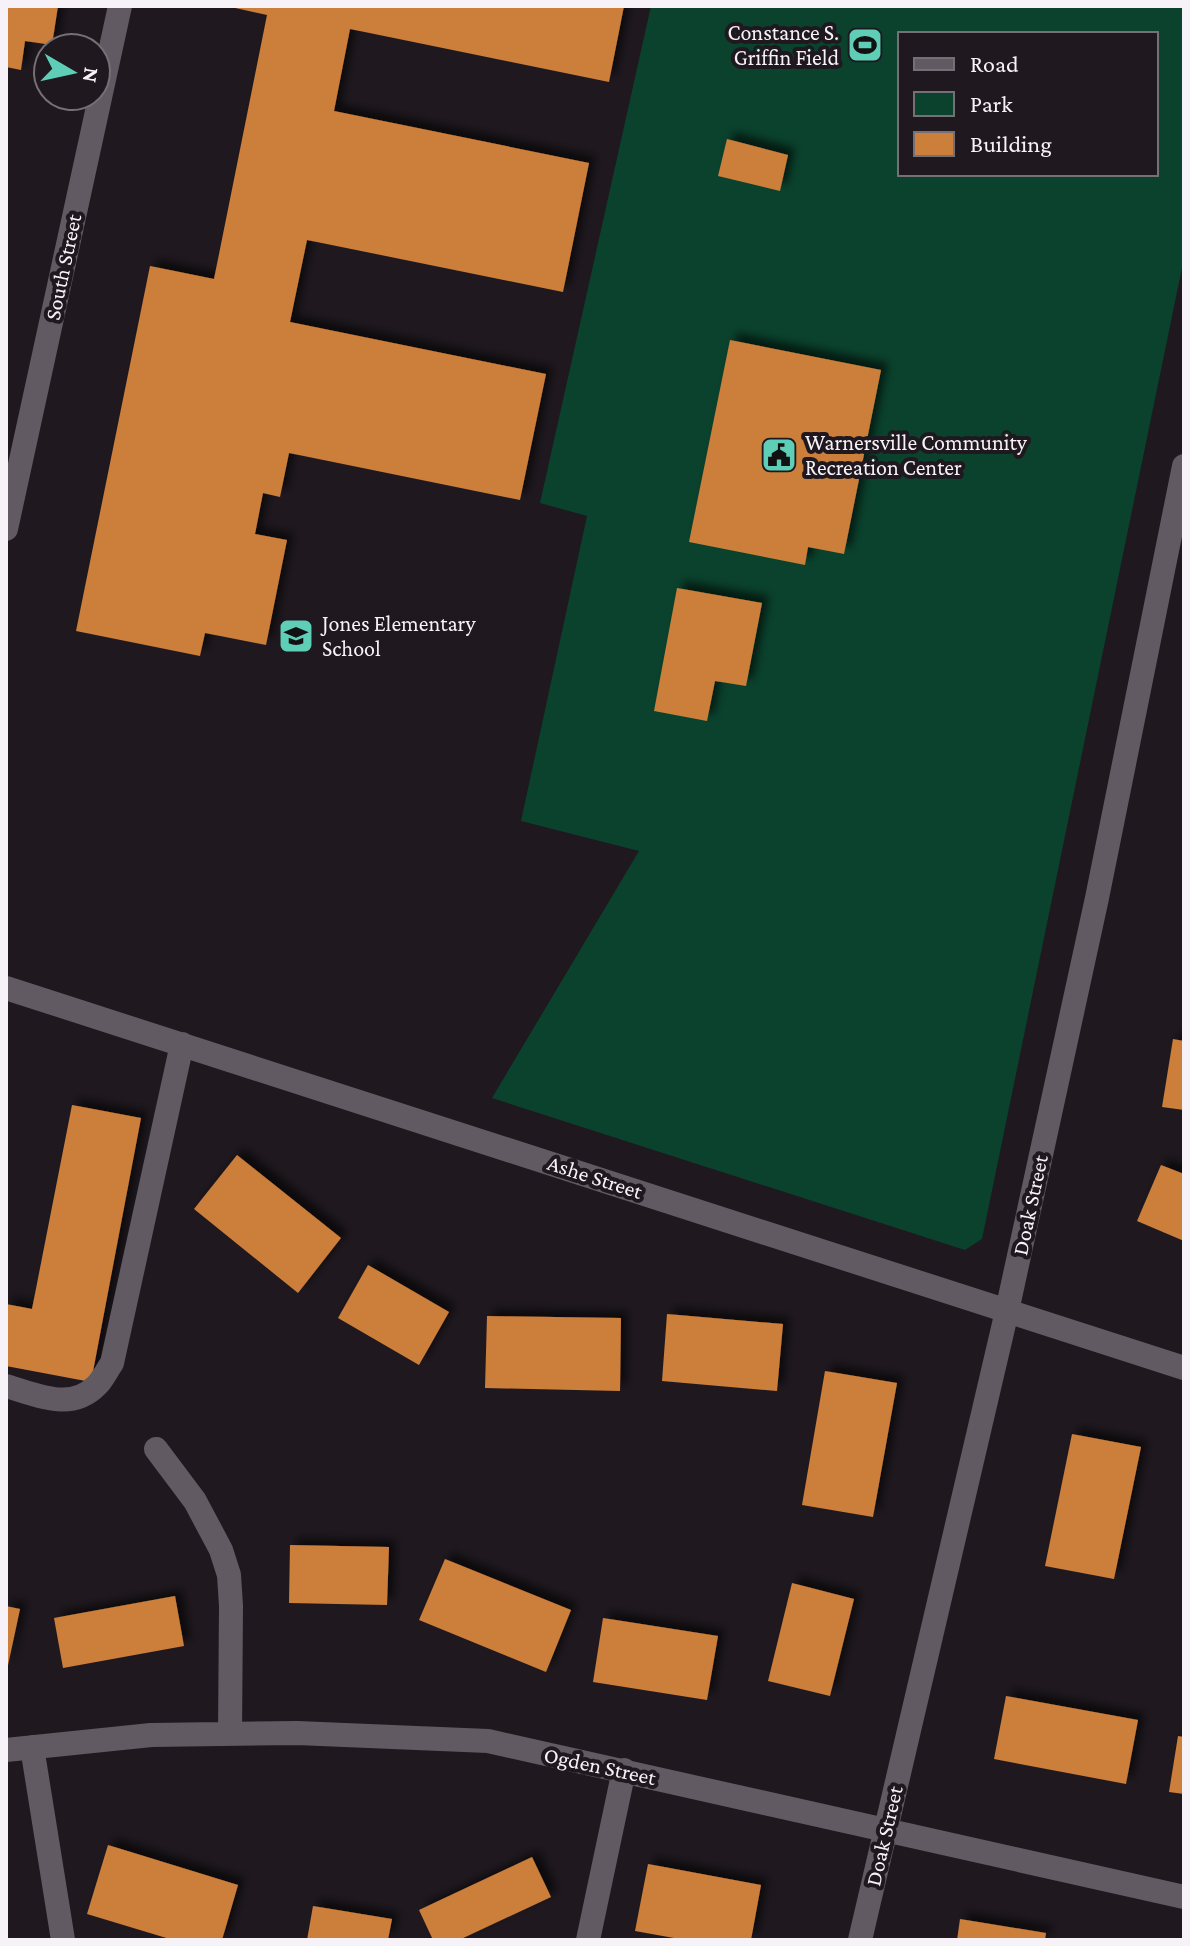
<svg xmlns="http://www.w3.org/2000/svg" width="1190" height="1946" viewBox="0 0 1190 1946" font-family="'Crimson Pro',serif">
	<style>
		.green { fill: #0a422d; fill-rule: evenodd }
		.building { fill: #cc7e3b; filter: url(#shadow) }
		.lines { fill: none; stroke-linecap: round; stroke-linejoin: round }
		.minor { stroke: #615a62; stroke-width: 24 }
		.labels { text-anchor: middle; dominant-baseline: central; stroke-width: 8; stroke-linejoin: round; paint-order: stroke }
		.poi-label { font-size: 22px; fill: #f6f2f7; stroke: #1f191f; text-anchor: start }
		.street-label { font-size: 22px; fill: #f6f2f7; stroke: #1f191f }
	</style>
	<defs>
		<filter id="shadow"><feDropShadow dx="7" dy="-7" stdDeviation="4" flood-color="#0009"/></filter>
	</defs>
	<rect width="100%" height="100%" fill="#1f191f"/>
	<!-- green -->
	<path class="green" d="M 651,6 L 1184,6 L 1184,258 L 982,1239 L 965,1250 L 492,1098 L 639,851 L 521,821 L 587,516 L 540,503 ZM 900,34 L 1156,34 L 1156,174 L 900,174 Z"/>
	<!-- building -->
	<path class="building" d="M 6,6 L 58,6 L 52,45 L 25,41 L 21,70 L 6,67 Z
		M 231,6 L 624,6 L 609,82 L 350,29 L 334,111 L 589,163 L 563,292 L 307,240 L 290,322 L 546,374 L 520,500 L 289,453 L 280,497 L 263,493 L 255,534 L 287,540 L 266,645 L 205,633 L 200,656 L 76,631 L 150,266 L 214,279 L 267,15 L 231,7 Z
		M 727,139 L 788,155 L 780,191 L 718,176 Z
		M 730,340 L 881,370 L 844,554 L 808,547 L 805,565 L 689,542 Z
		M 677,588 L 762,603 L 746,686 L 715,681 L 707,721 L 654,711 Z
		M 1173,1039 L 1184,1041 L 1184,1110 L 1162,1107 Z
		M 72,1105 L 141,1118 L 91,1382 L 6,1366 L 6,1304 L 32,1309 Z
		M 237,1155 L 341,1238 L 298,1293 L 194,1209 Z
		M 1161,1165 L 1184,1174 L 1184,1241 L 1137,1221 Z
		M 368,1265 L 449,1312 L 419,1365 L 338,1318 Z
		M 667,1314 L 783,1324 L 777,1391 L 662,1381 Z
		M 487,1316 L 621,1318 L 620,1391 L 485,1388 Z
		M 825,1371 L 897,1383 L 873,1517 L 802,1505 Z
		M 1072,1434 L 1141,1447 L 1114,1579 L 1045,1566 Z
		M 290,1545 L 389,1547 L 387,1605 L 289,1603 Z
		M 445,1559 L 571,1610 L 546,1672 L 419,1620 Z
		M 792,1583 L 854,1599 L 830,1696 L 768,1681 Z
		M 175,1596 L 184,1646 L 63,1668 L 54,1618 Z
		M 6,1606 L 20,1609 L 7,1670 L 6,1670 Z
		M 603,1618 L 718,1636 L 707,1700 L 593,1682 Z
		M 1006,1696 L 1138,1720 L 1126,1784 L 994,1759 Z
		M 1178,1736 L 1184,1737 L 1184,1794 L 1169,1792 Z
		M 108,1845 L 238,1885 L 222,1940 L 173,1940 L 87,1914 Z
		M 532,1857 L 551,1897 L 459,1940 L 433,1940 L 419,1910 Z
		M 648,1864 L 761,1885 L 751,1940 L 685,1940 L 635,1931 Z
		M 313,1906 L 392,1919 L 388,1940 L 307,1940 Z
		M 960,1919 L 1046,1933 L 1045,1940 L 957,1940 Z"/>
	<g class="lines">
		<!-- minor -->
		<path class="minor" d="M 6,529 L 120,6
			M 6,988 L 1184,1368
			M 6,1386 C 38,1395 71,1412 97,1385 C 103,1379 107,1370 112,1363 L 182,1044
			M 156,1449 L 195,1501 L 221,1550 L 229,1575 L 231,1606 L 230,1734
			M 32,1747 L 63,1940
			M 6,1750 L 151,1735 L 297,1733 L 488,1741 L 1184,1897
			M 588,1940 L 624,1770
			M 860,1940 L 1007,1311 L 1097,898 L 1184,466"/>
	</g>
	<!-- icons -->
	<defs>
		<symbol id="stadium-square" viewBox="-11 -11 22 22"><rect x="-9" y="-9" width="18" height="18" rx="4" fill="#5eceb7" stroke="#1f191f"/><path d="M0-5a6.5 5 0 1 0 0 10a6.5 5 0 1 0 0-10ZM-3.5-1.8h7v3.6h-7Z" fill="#111"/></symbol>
		<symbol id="civic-square" viewBox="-11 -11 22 22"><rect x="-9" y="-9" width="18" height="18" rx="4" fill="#5eceb7" stroke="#1f191f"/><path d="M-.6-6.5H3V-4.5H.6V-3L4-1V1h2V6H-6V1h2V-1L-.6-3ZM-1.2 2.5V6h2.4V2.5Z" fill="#111"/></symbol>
		<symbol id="school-square" viewBox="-11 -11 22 22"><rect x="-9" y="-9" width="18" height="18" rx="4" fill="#5eceb7" stroke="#1f191f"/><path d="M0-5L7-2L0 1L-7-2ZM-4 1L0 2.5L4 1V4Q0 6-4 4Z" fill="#111"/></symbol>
	</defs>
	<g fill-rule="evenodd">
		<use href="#stadium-square" x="845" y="25" width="40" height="40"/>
		<use href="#civic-square" x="759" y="435" width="40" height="40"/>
		<use href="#school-square" x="276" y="616" width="40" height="40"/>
	</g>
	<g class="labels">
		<!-- poi labels -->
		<g class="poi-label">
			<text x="839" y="32" text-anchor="end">Constance S.<tspan x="839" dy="25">Griffin Field</tspan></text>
			<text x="805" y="442">Warnersville Community<tspan x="805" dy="25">Recreation Center</tspan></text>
			<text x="322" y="623">Jones Elementary<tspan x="322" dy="25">School</tspan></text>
		</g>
		<!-- street labels -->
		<g class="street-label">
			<text transform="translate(63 267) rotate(-78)">South Street</text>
			<text transform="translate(595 1177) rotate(18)">Ashe Street</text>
			<text transform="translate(1030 1205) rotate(-78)">Doak Street</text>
			<text transform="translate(600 1766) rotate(12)">Ogden Street</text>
			<text transform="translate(884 1836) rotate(-77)">Doak Street</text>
		</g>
	</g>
	<!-- border -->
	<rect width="1190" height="1946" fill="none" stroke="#f6f2f7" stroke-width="16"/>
	<!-- legend -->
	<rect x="898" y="32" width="260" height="144" fill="#1f191f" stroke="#757075" stroke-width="2"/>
	<rect x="914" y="58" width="40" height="12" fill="#615a62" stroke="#757075" stroke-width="2"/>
	<text x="970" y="72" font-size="24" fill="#f6f2f7">Road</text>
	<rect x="914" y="92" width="40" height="24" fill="#0a422d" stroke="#757075" stroke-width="2"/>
	<text x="970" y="112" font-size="24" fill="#f6f2f7">Park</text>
	<rect x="914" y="132" width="40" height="24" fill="#cc7e3b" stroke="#757075" stroke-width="2"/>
	<text x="970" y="152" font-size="24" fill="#f6f2f7">Building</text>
	<!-- north arrow -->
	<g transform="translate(72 72) rotate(99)"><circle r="38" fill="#1f191f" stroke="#757075" stroke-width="2"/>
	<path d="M0-6L14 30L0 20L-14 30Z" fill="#5eceb7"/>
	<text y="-12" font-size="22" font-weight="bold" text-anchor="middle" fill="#f6f2f7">N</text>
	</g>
</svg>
